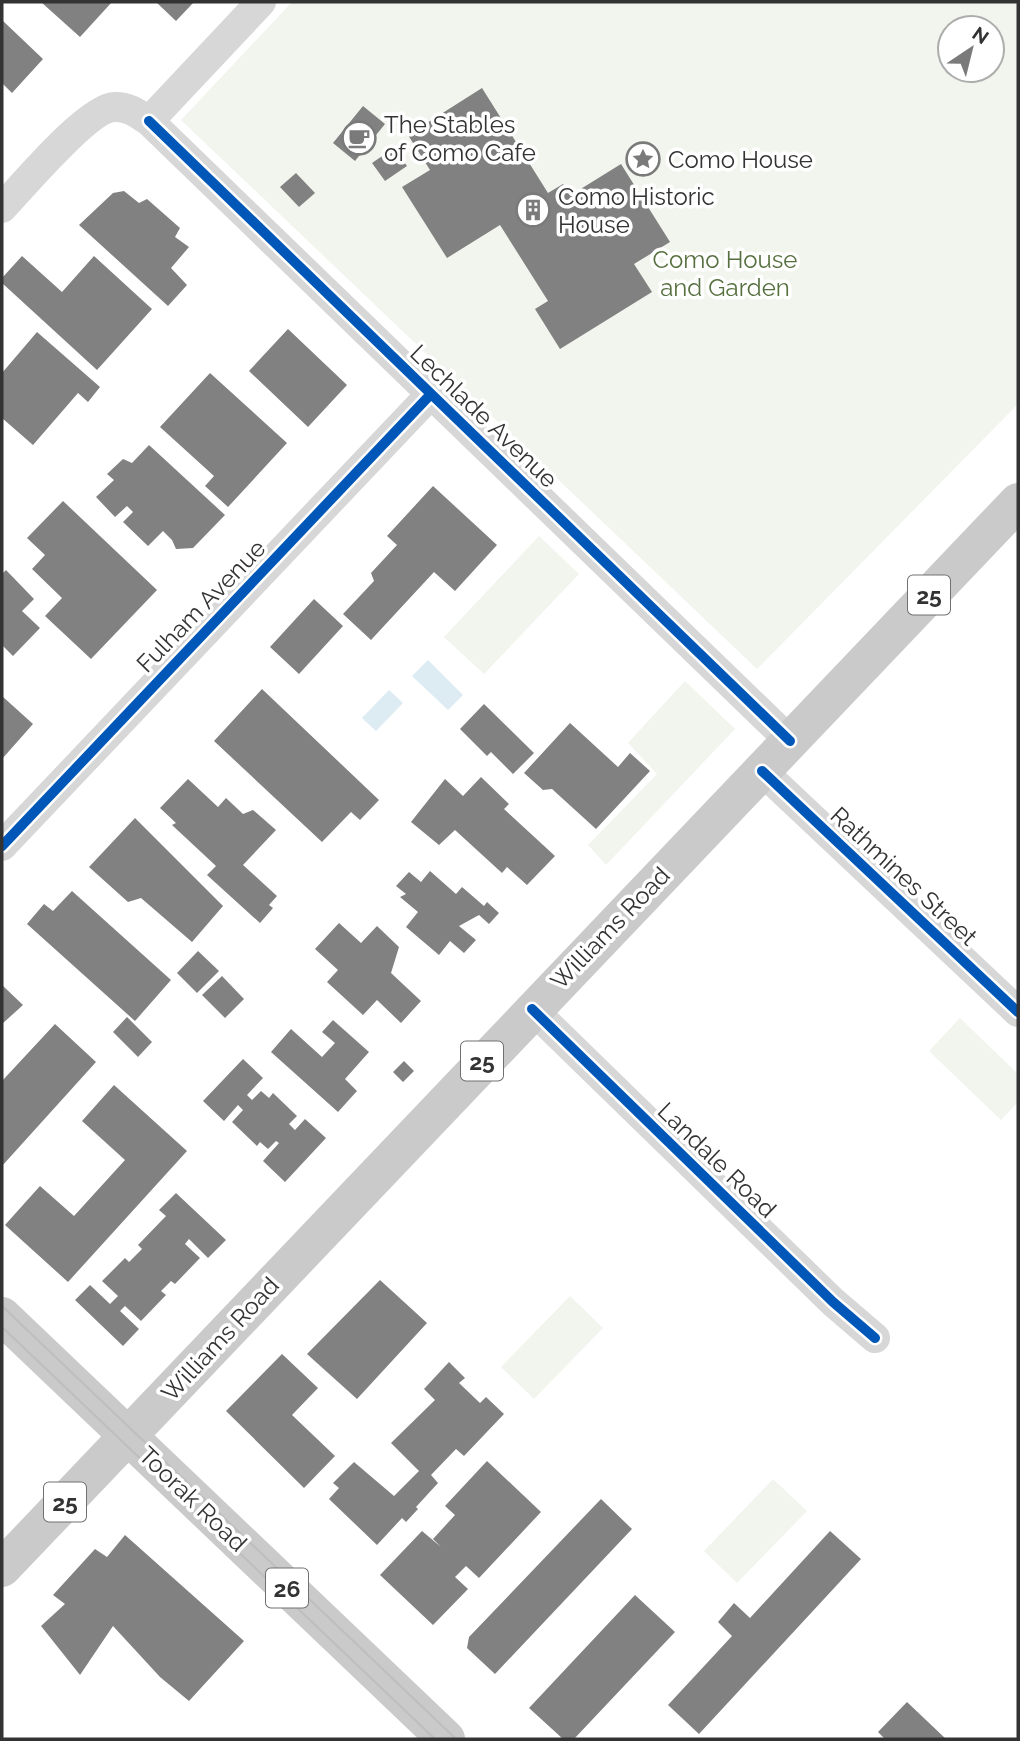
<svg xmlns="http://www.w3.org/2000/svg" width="1020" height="1741" viewBox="0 0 1020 1741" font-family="Raleway,sans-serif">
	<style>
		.green { fill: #f1f5ed; fill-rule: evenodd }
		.water { fill: #ddebf3 }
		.building { fill: #818181 }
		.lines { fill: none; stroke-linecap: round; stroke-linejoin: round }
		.street { stroke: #d7d7d7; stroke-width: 30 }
		.primary { stroke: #cacaca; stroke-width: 38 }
		.tram { stroke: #bebebe; stroke-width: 2 }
		.cycleway-casing { stroke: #fff; stroke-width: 15 }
		.cycleway { stroke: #0057b8; stroke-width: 10 }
		.labels { text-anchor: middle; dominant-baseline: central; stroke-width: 7; stroke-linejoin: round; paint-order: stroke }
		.shield { fill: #fff; stroke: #707070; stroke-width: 2 }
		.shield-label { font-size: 23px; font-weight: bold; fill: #333 }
		.poi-label { font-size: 24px; fill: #333; stroke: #fff; text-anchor: start }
		.park-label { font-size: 24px; fill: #56703f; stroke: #fff }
		.street-label { font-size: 24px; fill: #333; stroke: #fff }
	</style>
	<rect width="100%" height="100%" fill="#fff"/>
	<!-- green -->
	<path class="green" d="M 292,2 L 1018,2 L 1018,404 L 757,669 L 181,120 ZM 950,28 L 992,28 L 992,70 L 950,70 Z
		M 539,536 L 579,574 L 484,674 L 444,637 Z
		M 685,681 L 735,729 L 606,865 L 588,845 L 657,774 L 628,743 Z
		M 960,1018 L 1018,1074 L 1018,1102 L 1001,1120 L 929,1051 Z
		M 570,1296 L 603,1328 L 534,1399 L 501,1367 Z
		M 773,1479 L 807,1511 L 737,1583 L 704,1551 Z"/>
	<!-- water -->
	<path class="water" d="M 428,660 L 463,695 L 448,710 L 412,676 Z
		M 389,690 L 403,703 L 376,731 L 362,718 Z"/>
	<!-- building -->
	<path class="building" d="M 41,2 L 112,2 L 80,37 Z
		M 156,2 L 194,2 L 176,21 Z
		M 2,20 L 43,59 L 12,93 L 2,83 Z
		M 482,88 L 548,193 L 563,184 L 571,195 L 621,164 L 670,242 L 634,264 L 652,292 L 560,349 L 535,309 L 548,301 L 500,225 L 447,258 L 402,187 L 430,170 L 408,135 Z
		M 363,106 L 385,124 L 355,161 L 333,143 Z
		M 394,148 L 407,166 L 385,181 L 372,163 Z
		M 296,173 L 315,193 L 299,207 L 280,187 Z
		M 124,191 L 139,203 L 147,199 L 180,228 L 175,237 L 189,247 L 171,268 L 187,285 L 168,306 L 79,225 L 113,193 Z
		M 22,256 L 62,292 L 94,256 L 152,309 L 97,370 L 2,283 L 2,278 Z
		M 288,329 L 347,385 L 308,427 L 249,371 Z
		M 37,332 L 100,387 L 88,402 L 78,393 L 33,445 L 2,418 L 2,373 Z
		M 210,373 L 287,443 L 228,507 L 205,486 L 214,476 L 160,427 Z
		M 149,445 L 225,515 L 193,548 L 176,549 L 172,540 L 163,531 L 148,546 L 123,522 L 133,512 L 127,506 L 115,517 L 96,497 L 114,480 L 107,474 L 123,459 L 132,463 Z
		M 433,486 L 497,545 L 455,591 L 434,572 L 371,640 L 343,614 L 374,581 L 371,573 L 397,545 L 387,536 Z
		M 63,501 L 157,590 L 91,659 L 45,616 L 62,598 L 32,569 L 45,555 L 27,538 Z
		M 6,570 L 34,599 L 22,611 L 40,628 L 13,656 L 2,645 L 2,574 Z
		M 314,599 L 343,626 L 299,674 L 270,647 Z
		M 262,689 L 379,800 L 360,820 L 351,812 L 322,842 L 214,741 Z
		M 2,696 L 33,724 L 2,759 Z
		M 484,704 L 534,753 L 513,774 L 491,752 L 487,756 L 460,729 Z
		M 570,723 L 618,767 L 630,753 L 650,771 L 596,829 L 552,789 L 543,790 L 524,773 Z
		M 481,777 L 509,804 L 504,809 L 555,856 L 527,885 L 507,867 L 502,873 L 455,830 L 439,845 L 411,822 L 445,779 L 463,796 Z
		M 188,779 L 218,807 L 226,798 L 243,814 L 253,810 L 276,830 L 243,865 L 277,896 L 269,905 L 273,908 L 260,923 L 207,875 L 216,866 L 172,825 L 176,823 L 160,808 Z
		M 135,818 L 223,906 L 192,942 L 141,898 L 128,902 L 89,867 Z
		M 430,871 L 456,894 L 462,887 L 484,906 L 487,902 L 499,913 L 489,924 L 479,915 L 459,926 L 476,940 L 464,953 L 450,941 L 439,955 L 406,927 L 418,912 L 400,897 L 406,894 L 396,886 L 409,872 L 421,882 Z
		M 72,891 L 171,980 L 135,1021 L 27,924 L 44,904 L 53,911 Z
		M 339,923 L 361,943 L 377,926 L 399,947 L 391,973 L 421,1001 L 401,1023 L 377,1000 L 363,1015 L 327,982 L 338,970 L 315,949 Z
		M 198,951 L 219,971 L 197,993 L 177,973 Z
		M 222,976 L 244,999 L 225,1018 L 202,995 Z
		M 2,985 L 23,1005 L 2,1024 Z
		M 127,1017 L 152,1042 L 138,1057 L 113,1032 Z
		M 333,1020 L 369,1052 L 345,1079 L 357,1091 L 338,1112 L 271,1052 L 291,1029 L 322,1057 L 335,1043 L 322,1032 Z
		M 55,1024 L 96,1062 L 2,1166 L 2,1081 Z
		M 243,1059 L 263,1078 L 247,1095 L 252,1100 L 261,1091 L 269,1098 L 273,1093 L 297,1116 L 289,1124 L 295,1130 L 305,1119 L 326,1138 L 285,1182 L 263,1161 L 279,1143 L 276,1141 L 268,1149 L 260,1142 L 257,1146 L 232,1122 L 243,1110 L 238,1105 L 224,1121 L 203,1101 Z
		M 404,1061 L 414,1071 L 403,1082 L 393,1072 Z
		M 114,1085 L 187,1151 L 68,1282 L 5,1225 L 40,1186 L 74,1216 L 125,1160 L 82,1121 Z
		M 176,1193 L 226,1240 L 208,1258 L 189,1239 L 185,1244 L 200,1258 L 175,1284 L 171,1281 L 161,1291 L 166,1295 L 141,1321 L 125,1306 L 120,1311 L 139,1329 L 123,1346 L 75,1300 L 90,1285 L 110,1304 L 118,1296 L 102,1281 L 125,1258 L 129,1262 L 142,1249 L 138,1245 L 166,1216 L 159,1210 Z
		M 380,1280 L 427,1323 L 357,1399 L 307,1354 Z
		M 282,1354 L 318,1388 L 292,1415 L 335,1456 L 304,1488 L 226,1411 Z
		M 449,1362 L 465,1378 L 459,1383 L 480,1403 L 486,1397 L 504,1414 L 464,1456 L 456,1449 L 431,1475 L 438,1483 L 416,1507 L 418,1509 L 406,1522 L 402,1518 L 377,1545 L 329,1499 L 339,1488 L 333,1483 L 354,1462 L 394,1496 L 419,1471 L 391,1443 L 435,1400 L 424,1389 Z
		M 487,1461 L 541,1512 L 479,1578 L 466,1566 L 455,1577 L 468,1589 L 433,1625 L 380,1575 L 422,1531 L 441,1547 L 433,1539 L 455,1515 L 445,1506 Z
		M 601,1499 L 632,1529 L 495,1674 L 467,1648 L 469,1637 Z
		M 830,1531 L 861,1559 L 699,1734 L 668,1705 L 732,1636 L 718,1622 L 734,1603 L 750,1618 Z
		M 125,1535 L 244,1641 L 189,1701 L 160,1677 L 113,1626 L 80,1675 L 41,1626 L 65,1604 L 53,1595 L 95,1549 L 107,1557 Z
		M 635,1595 L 675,1632 L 574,1739 L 563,1739 L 529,1708 Z
		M 907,1702 L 946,1739 L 885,1739 L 878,1732 Z"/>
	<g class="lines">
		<!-- street -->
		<path class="street" d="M 149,121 L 790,741
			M 2,208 C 22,187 88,108 114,107 C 128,106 138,114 149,121 L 261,2
			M 762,771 L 1018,1012
			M 2,846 L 431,394
			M 532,1009 L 833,1302 L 875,1338"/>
		<!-- primary -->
		<path class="primary" d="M 2,1316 L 446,1739
			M 2,1568 L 1018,502"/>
		<!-- tram -->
		<path class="tram" d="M 2,1306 L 456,1739
			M 2,1327 L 435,1739"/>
		<defs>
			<path id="cycleway" d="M 149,121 L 790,741
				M 762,771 L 1018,1012
				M 2,846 L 431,394
				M 532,1009 L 833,1302 L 875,1338"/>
		</defs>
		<!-- cycleway casing -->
		<use href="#cycleway" class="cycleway-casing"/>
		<!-- cycleway -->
		<use href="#cycleway" class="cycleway"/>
	</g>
	<!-- icons -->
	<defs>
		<symbol id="cafe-ring" viewBox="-11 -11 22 22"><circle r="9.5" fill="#fff" stroke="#7a7a7a" stroke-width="1.5"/><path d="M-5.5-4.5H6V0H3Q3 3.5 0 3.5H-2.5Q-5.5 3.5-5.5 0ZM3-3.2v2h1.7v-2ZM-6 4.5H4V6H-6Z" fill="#7a7a7a"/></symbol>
		<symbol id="sight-ring" viewBox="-11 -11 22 22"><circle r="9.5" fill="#fff" stroke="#7a7a7a" stroke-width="1.5"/><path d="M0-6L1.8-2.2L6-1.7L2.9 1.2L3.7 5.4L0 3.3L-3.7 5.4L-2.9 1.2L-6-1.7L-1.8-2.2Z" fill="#7a7a7a"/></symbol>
		<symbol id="building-ring" viewBox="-11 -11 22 22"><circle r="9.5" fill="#fff" stroke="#7a7a7a" stroke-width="1.5"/><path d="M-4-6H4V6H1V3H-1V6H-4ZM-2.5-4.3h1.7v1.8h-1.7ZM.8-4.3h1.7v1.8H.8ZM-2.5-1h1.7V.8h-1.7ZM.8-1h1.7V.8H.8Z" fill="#7a7a7a"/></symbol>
	</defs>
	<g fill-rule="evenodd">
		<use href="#cafe-ring" x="340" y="119" width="38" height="38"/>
		<use href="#sight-ring" x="624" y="140" width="38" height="38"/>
		<use href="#building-ring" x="514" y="191" width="38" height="38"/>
	</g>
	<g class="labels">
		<!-- shield labels -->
		<g class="shield">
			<rect x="908" y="575.5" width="42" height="39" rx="5"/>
			<rect x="461" y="1041.5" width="42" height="39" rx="5"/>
			<rect x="44" y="1482.5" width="42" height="39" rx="5"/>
			<rect x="266" y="1568.5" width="42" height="39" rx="5"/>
		</g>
		<g class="shield-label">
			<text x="929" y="595">25</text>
			<text x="482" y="1061">25</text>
			<text x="65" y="1502">25</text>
			<text x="287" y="1588">26</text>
		</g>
		<!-- poi labels -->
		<g class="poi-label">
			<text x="384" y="124">The Stables<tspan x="384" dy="28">of Como Cafe</tspan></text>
			<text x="668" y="159">Como House</text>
			<text x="558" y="196">Como Historic<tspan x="558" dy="28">House</tspan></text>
		</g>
		<!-- park labels -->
		<g class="park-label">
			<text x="725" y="259">Como House<tspan x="725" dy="28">and Garden</tspan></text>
		</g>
		<!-- street labels -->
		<g class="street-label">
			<text transform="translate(484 416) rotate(44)">Lechlade Avenue</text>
			<text transform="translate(201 606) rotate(-46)">Fulham Avenue</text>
			<text transform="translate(904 876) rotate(43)">Rathmines Street</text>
			<text transform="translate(610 928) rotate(-46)">Williams Road</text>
			<text transform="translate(717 1160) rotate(44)">Landale Road</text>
			<text transform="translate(220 1339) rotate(-47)">Williams Road</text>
			<text transform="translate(193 1499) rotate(44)">Toorak Road</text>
		</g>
	</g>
	<!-- border -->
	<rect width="1020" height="1741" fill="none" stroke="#333333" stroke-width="7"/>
	<!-- north arrow -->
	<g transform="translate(971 49) rotate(35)"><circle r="33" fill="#ffffff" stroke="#adadad" stroke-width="2"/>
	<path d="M0-5L12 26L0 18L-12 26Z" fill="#7a7a7a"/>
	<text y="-10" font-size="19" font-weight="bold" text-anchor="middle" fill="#333333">N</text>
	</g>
</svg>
